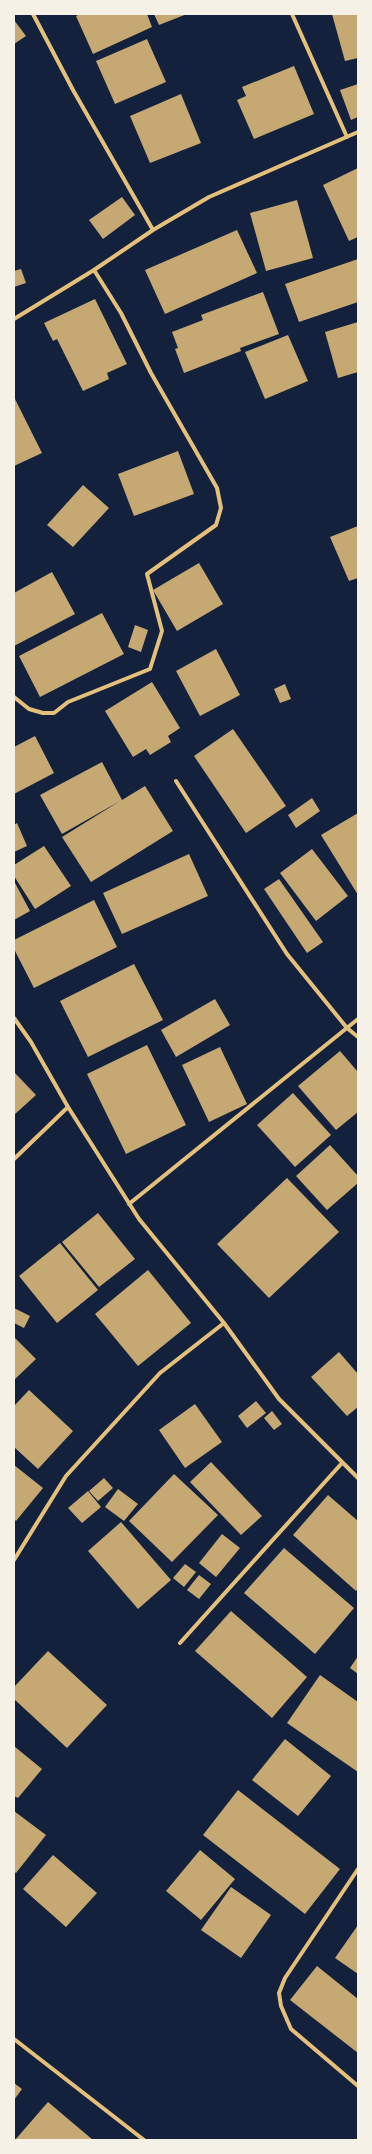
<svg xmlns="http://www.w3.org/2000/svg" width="372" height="2154" viewBox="0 0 372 2154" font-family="Mulish,sans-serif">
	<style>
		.building { fill: #c6a872 }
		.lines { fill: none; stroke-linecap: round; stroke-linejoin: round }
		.minor { stroke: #e5c07b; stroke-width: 4 }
	</style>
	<rect width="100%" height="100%" fill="#14213d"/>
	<!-- building -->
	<path class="building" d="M 80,14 L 147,14 L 152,27 L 93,54 L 76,16 Z
		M 154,14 L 187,14 L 159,25 Z
		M 332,14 L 358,14 L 358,58 L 345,61 Z
		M 14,20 L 26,36 L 14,44 Z
		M 147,39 L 166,82 L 115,104 L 96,61 Z
		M 294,66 L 314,114 L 254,139 L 237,100 L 246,96 L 242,87 Z
		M 358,84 L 358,117 L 351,120 L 340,90 Z
		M 181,94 L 201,143 L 150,163 L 130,116 Z
		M 358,168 L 358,237 L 349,241 L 323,185 Z
		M 122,197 L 135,215 L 103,239 L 89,220 Z
		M 297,200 L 313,258 L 266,271 L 250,213 Z
		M 237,230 L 257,273 L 165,314 L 145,270 Z
		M 358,259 L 358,302 L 299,322 L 285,284 Z
		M 21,269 L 26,283 L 14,287 L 14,271 Z
		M 263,292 L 279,334 L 240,348 L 241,351 L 184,373 L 175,349 L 178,348 L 172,332 L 203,320 L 201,315 Z
		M 95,299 L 127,364 L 107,373 L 109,379 L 83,391 L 57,339 L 53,341 L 44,323 Z
		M 358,322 L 358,372 L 338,378 L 325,332 Z
		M 288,335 L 308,381 L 265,399 L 245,352 Z
		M 14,397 L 42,453 L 14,466 Z
		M 178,451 L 194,494 L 134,516 L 118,474 Z
		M 83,485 L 109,508 L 73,547 L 47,525 Z
		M 358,526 L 358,578 L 349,581 L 330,537 Z
		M 199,563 L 223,604 L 177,631 L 153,590 Z
		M 52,572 L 75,614 L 14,646 L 14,593 Z
		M 102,613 L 124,654 L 40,697 L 19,656 Z
		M 135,625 L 148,630 L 141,652 L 128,647 Z
		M 216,649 L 240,695 L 200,716 L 176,671 Z
		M 152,682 L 180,728 L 168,736 L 171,742 L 150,755 L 146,749 L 133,757 L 105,711 Z
		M 285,684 L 291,699 L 280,703 L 274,689 Z
		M 233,729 L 286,806 L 246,833 L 194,756 Z
		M 35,736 L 54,773 L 14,794 L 14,747 Z
		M 102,762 L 122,800 L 145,786 L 173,831 L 91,882 L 62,837 L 120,801 L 62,834 L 40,795 Z
		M 312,798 L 320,811 L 296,828 L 288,815 Z
		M 358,813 L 358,895 L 321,835 Z
		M 17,823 L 27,846 L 14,852 L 14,825 Z
		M 44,846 L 71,886 L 35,909 L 14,876 L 14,865 Z
		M 312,849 L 348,896 L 316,921 L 280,873 Z
		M 189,854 L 208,896 L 122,934 L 103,893 Z
		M 279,879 L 323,942 L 307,953 L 264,889 Z
		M 14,881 L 30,911 L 14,920 Z
		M 94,900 L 117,947 L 34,988 L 14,949 L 14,940 Z
		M 134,964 L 163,1020 L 88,1057 L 60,1001 Z
		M 215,999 L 230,1025 L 176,1057 L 161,1030 Z
		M 147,1045 L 186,1125 L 126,1154 L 87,1074 Z
		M 220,1047 L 247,1104 L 209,1122 L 182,1065 Z
		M 340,1051 L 358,1072 L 358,1112 L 336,1130 L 298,1086 Z
		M 14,1072 L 36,1095 L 14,1115 Z
		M 293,1093 L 331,1135 L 295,1167 L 257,1125 Z
		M 330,1145 L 358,1176 L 358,1183 L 327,1210 L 296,1176 Z
		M 287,1178 L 339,1232 L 269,1298 L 217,1244 Z
		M 98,1213 L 135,1259 L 99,1287 L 62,1242 Z
		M 60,1243 L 98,1290 L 57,1323 L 19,1276 Z
		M 148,1270 L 191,1323 L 138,1366 L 95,1314 Z
		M 14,1308 L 30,1316 L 24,1328 L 14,1323 Z
		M 14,1337 L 36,1359 L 14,1380 Z
		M 339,1352 L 358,1374 L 358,1407 L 347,1416 L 311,1377 Z
		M 29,1390 L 73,1431 L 38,1469 L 14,1447 L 14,1406 Z
		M 256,1401 L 266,1413 L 247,1428 L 238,1416 Z
		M 195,1404 L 222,1442 L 185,1468 L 159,1430 Z
		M 272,1411 L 282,1424 L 274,1430 L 264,1418 Z
		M 211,1462 L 262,1516 L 241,1535 L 190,1482 Z
		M 14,1465 L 43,1488 L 16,1521 L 14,1519 Z
		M 174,1474 L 218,1515 L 172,1562 L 129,1521 Z
		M 104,1478 L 113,1488 L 98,1501 L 89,1491 Z
		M 118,1489 L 138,1504 L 124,1521 L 105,1507 Z
		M 88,1491 L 101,1507 L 82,1523 L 68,1508 Z
		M 328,1495 L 358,1521 L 358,1588 L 356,1591 L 293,1535 Z
		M 121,1522 L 171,1580 L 138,1609 L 88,1551 Z
		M 222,1534 L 240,1548 L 216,1577 L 199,1563 Z
		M 284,1548 L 354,1608 L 315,1654 L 244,1593 Z
		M 185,1564 L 196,1572 L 184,1587 L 173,1578 Z
		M 199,1575 L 211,1584 L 199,1599 L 187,1590 Z
		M 231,1611 L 307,1677 L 272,1718 L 195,1651 Z
		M 48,1651 L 107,1705 L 67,1748 L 14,1699 L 14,1687 Z
		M 358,1656 L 358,1674 L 350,1668 Z
		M 320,1675 L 358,1702 L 358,1772 L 287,1723 Z
		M 285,1739 L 331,1776 L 298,1816 L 252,1780 Z
		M 14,1746 L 42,1769 L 18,1798 L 14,1796 Z
		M 238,1790 L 340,1869 L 305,1914 L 203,1835 Z
		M 14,1811 L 46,1835 L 16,1873 L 14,1872 Z
		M 200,1850 L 235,1879 L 201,1920 L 166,1891 Z
		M 53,1855 L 97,1893 L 66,1927 L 23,1889 Z
		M 231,1887 L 271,1915 L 241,1958 L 201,1930 Z
		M 358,1925 L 358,1974 L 335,1958 Z
		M 317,1966 L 358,1999 L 358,2053 L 290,2000 Z
		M 14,2083 L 22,2089 L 14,2100 Z
		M 48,2102 L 93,2140 L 15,2140 Z"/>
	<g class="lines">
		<!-- minor -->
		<path class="minor" d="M 33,14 L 73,90 L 153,230
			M 292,14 L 347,137
			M 14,319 L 94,270 L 153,230 L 209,197 L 358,132
			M 14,697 L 29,709 L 43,713 L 54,713 L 68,702 L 150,669 L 162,631 L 147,574 L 216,525 L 221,508 L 217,488 L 151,373 L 121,313 L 94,270
			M 176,781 L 287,954 L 347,1028 L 358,1037
			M 14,1018 L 31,1042 L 68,1107 L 139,1219 L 224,1323 L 279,1399 L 358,1478
			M 14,1159 L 68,1107
			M 129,1204 L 358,1019
			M 14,1560 L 66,1476 L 160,1373 L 224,1323
			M 180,1643 L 342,1463
			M 358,1869 L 285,1978 L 279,1993 L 281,2006 L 291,2029 L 358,2086
			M 14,2039 L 144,2140"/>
	</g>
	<!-- border -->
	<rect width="372" height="2154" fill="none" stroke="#f6f1e7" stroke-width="30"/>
</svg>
